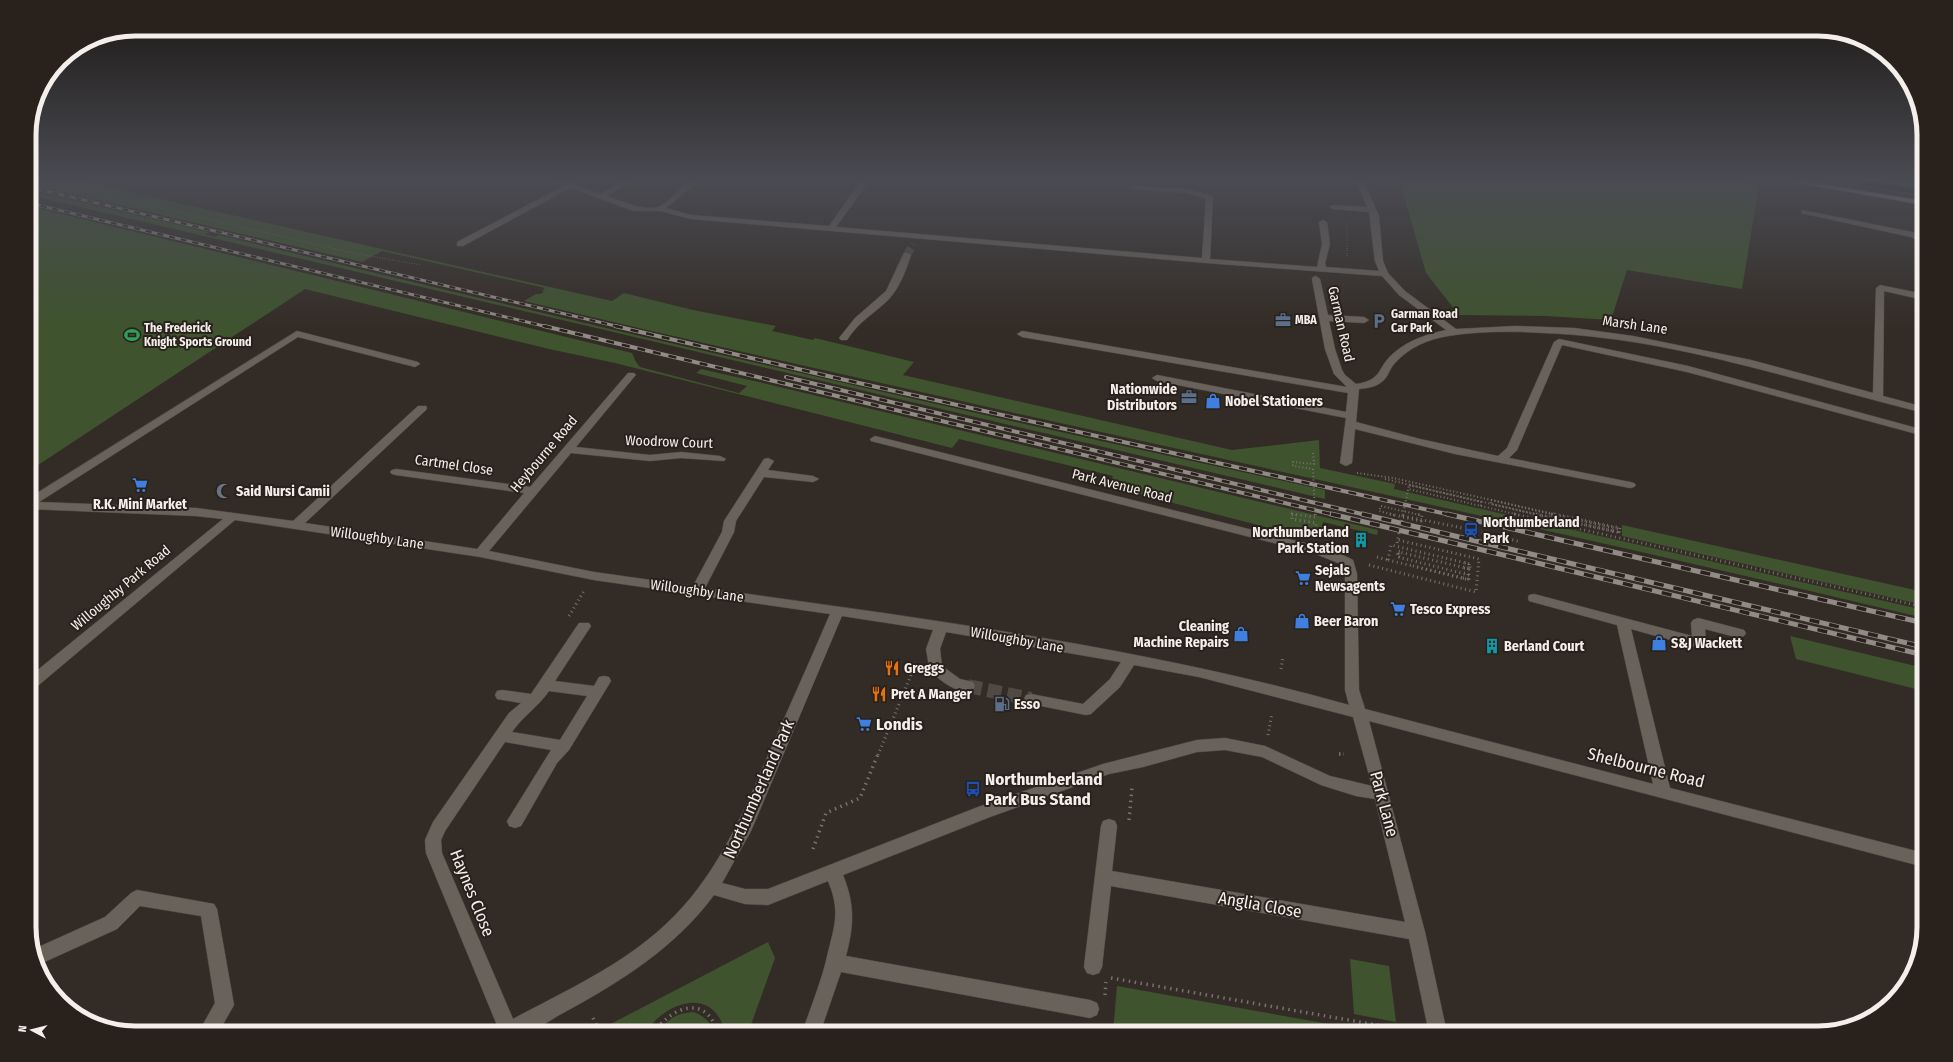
<svg xmlns="http://www.w3.org/2000/svg" width="1953" height="1062" viewBox="0 0 1953 1062" font-family="'Fira Sans Condensed',sans-serif">
	<style>
		.green { fill: #3e532e }
		.water { fill: #001818; stroke: #495857 }
		.lines { fill: none; stroke-linecap: round; stroke-linejoin: round }
		.minor-tunnel-far1 { stroke: #504944; stroke-width: 8; stroke-dasharray: 8 4; stroke-linecap: butt }
		.minor-tunnel { stroke: #504944; stroke-width: 14; stroke-dasharray: 14 6; stroke-linecap: butt }
		.minor-casing { stroke: #4e4944; stroke-width: 1 }
		.major-casing { stroke: #4e4944; stroke-width: 1 }
		.path-far3 { stroke: #78716c; stroke-width: 1.5; stroke-dasharray: 0.5 2; stroke-linecap: butt }
		.path-far2 { stroke: #78716c; stroke-width: 2; stroke-dasharray: 1 2.5; stroke-linecap: butt }
		.path-far1 { stroke: #78716c; stroke-width: 3; stroke-dasharray: 1 3.5; stroke-linecap: butt }
		.path { stroke: #78716c; stroke-width: 3.5; stroke-dasharray: 1.5 4.5; stroke-linecap: butt }
		.minor { fill: #69625b; fill-rule: evenodd }
		.major { fill: #b387b9; fill-rule: evenodd }
		.rail-far2-casing { stroke: #918b86; stroke-width: 3 }
		.rail-far1-casing { stroke: #918b86; stroke-width: 4 }
		.rail-casing { stroke: #918b86; stroke-width: 5 }
		.rail-far2 { stroke: #29221c; stroke-width: 2; stroke-dasharray: 6; stroke-linecap: butt }
		.rail-far1 { stroke: #29221c; stroke-width: 2.5; stroke-dasharray: 8; stroke-linecap: butt }
		.rail { stroke: #29221c; stroke-width: 3.5; stroke-dasharray: 10; stroke-linecap: butt }
		.path-bridge-far1 { stroke: #78716c; stroke-width: 2; stroke-dasharray: 1 2.5; stroke-linecap: butt }
		.path-bridge { stroke: #78716c; stroke-width: 3; stroke-dasharray: 1 3.5; stroke-linecap: butt }
		.labels { text-anchor: middle; dominant-baseline: central; stroke-width: 4; stroke-linejoin: round; paint-order: stroke }
		.far-poi-label { font-size: 12px; font-weight: bold; fill: #f4efeb; stroke: #29221c; text-anchor: start }
		.street-label { font-size: 14px; fill: #f4efeb; stroke: #29221c }
		.poi-label { font-size: 14px; font-weight: bold; fill: #f4efeb; stroke: #29221c; text-anchor: start }
		.near-poi-label { font-size: 17px; font-weight: bold; fill: #f4efeb; stroke: #29221c; text-anchor: start }
		.near-street-label { font-size: 17px; fill: #f4efeb; stroke: #29221c }
		.rim { fill: none; stroke: #f4efeb; stroke-width: 5 }
	</style>
	<rect width="100%" height="100%" fill="#332c26"/>
	<!-- green -->
	<path class="green" d="M 29,179 L 72,179 L 612,301 L 624,293 L 693,310 L 776,326 L 772,331 L 813,340 L 815,338 L 914,362 L 903,375 L 1232,450 L 1319,440 L 1320,468 L 1395,484 L 1394,489 L 1924,610 L 1924,618 C 1459,506 990,412 524,301 L 536,294 L 540,294 L 544,292 L 542,291 L 545,288 L 382,251 L 362,262 L 29,184 Z
		M 1399,179 L 1714,179 L 1759,185 L 1742,289 L 1627,270 L 1611,320 L 1546,316 L 1459,315 L 1426,273 Z
		M 1864,179 L 1924,179 L 1924,190 Z
		M 29,190 L 209,232 L 205,234 L 214,237 L 219,235 C 586,325 955,410 1325,490 L 1325,499 L 29,195 Z
		M 29,206 L 632,353 L 636,362 L 640,367 L 739,393 L 747,386 L 696,373 L 701,369 L 767,384 L 1378,530 L 1377,535 L 1323,522 L 1320,535 L 1296,535 L 1108,486 L 1113,476 L 959,439 L 952,448 L 615,363 L 549,349 L 305,289 L 29,471 Z
		M 1622,525 L 1924,592 L 1924,605 L 1622,536 Z
		M 1790,636 L 1924,668 L 1924,691 L 1796,659 Z
		M 768,942 L 775,958 L 748,1033 L 724,1033 C 724,1027 722,1021 718,1016 C 701,990 664,1007 650,1027 C 634,1027 623,1033 605,1033 L 603,1028 Z
		M 1350,959 L 1389,966 L 1396,1022 L 1354,1014 Z
		M 1117,986 L 1379,1033 L 1113,1033 Z
		M 694,1012 C 705,1017 710,1021 714,1033 L 657,1033 C 667,1019 677,1013 694,1012 Z"/>
	<!-- water -->
	<path class="water" d="M 1822,179 L 1864,179 L 1924,190 L 1924,196 Z"/>
	<g class="lines">
		<!-- minor-tunnel-far1 -->
		<path class="minor-tunnel-far1" d="M 907,255 L 913,244"/>
		<!-- minor-tunnel -->
		<path class="minor-tunnel" d="M 968,686 L 1031,699"/>
		<defs>
			<path id="minor" d="M 548,179 L 559,179 L 600,194 L 626,179 L 635,179 L 607,196 C 621,201 643,211 658,207 C 673,202 682,179 701,179 L 666,208 L 691,215 L 829,226 L 860,182 L 863,182 L 867,184 L 836,227 L 1202,258 L 1206,198 L 1186,193 L 1131,189 L 1127,187 L 1131,185 L 1186,189 L 1213,196 L 1210,259 L 1317,267 L 1322,244 L 1319,222 L 1323,220 L 1327,222 L 1330,244 L 1325,263 L 1326,267 L 1379,271 L 1375,261 L 1369,212 L 1333,209 L 1329,207 L 1333,205 L 1367,207 L 1356,179 L 1363,179 L 1379,216 L 1383,261 L 1388,273 L 1405,291 L 1456,329 L 1515,326 L 1574,328 L 1633,336 L 1751,360 L 1873,393 L 1876,288 L 1880,285 L 1924,294 L 1924,300 L 1884,291 L 1883,396 L 1924,407 L 1924,413 C 1798,382 1675,338 1544,333 C 1513,331 1479,331 1448,336 C 1428,339 1408,348 1395,363 C 1391,367 1390,371 1387,376 C 1381,386 1370,388 1359,389 L 1356,422 L 1420,439 L 1498,456 L 1507,448 L 1554,342 L 1559,339 L 1688,366 L 1924,430 L 1924,436 L 1687,372 L 1562,345 L 1517,450 L 1509,458 L 1630,482 L 1634,483 L 1636,485 L 1634,487 L 1630,488 L 1455,454 L 1355,429 L 1352,463 L 1346,466 L 1340,463 L 1346,418 L 1157,381 L 1152,378 L 1157,375 L 1346,412 L 1348,393 L 1022,337 L 1017,334 L 1022,331 L 1347,387 L 1334,374 L 1325,349 L 1312,279 L 1313,277 L 1316,276 L 1320,279 L 1328,315 L 1364,317 L 1369,320 L 1364,323 L 1329,321 L 1335,349 L 1342,370 L 1345,375 L 1356,384 C 1384,380 1376,367 1395,352 C 1409,340 1428,334 1446,330 L 1399,295 L 1382,276 L 1206,263 L 691,219 L 660,211 L 634,211 L 570,188 L 463,246 L 457,246 L 457,242 L 564,186 Z
				M 1802,210 L 1917,233 L 1924,238 L 1924,244 L 1911,237 L 1805,214 L 1802,214 Z
				M 904,253 L 907,253 L 911,255 C 906,270 900,287 889,299 C 873,315 860,320 847,340 L 841,340 L 839,338 L 855,318 L 886,291 Z
				M 297,331 L 418,362 L 420,364 L 415,367 L 298,337 L 39,502 L 196,508 L 293,521 L 418,406 L 426,406 L 427,408 L 426,410 L 305,523 L 477,549 L 524,493 L 396,475 L 392,474 L 390,472 L 392,470 L 396,469 L 530,487 L 628,373 L 634,373 L 636,375 L 634,377 L 576,447 L 650,455 L 681,452 L 720,456 L 726,459 L 724,461 L 681,458 L 650,461 L 571,453 L 489,551 L 594,572 L 693,586 L 722,532 L 724,521 L 764,459 L 768,458 L 774,461 L 768,470 L 813,476 L 819,479 L 813,482 L 764,477 L 736,521 L 734,532 L 705,588 C 921,618 1139,646 1349,705 L 1345,690 L 1345,574 L 1343,565 L 1313,553 L 871,441 L 870,439 L 875,436 L 1317,546 L 1339,553 L 1353,560 L 1357,574 L 1359,690 L 1365,709 L 1653,784 L 1617,625 L 1529,601 L 1528,598 L 1529,595 L 1534,594 L 1692,636 L 1691,623 L 1693,620 L 1698,618 L 1744,630 L 1746,633 L 1744,636 L 1739,638 L 1705,629 L 1706,643 L 1704,646 L 1699,648 L 1631,629 L 1670,788 L 1924,853 L 1924,867 L 1369,721 L 1425,932 L 1447,1033 L 1429,1033 L 1409,939 L 1111,886 L 1102,967 L 1099,973 L 1093,975 L 1087,973 L 1084,967 L 1101,826 L 1103,821 L 1109,819 L 1115,821 L 1117,826 L 1112,871 L 1405,922 L 1375,799 L 1356,796 L 1321,785 L 1262,757 L 1225,750 L 1197,752 L 1143,767 L 1109,774 L 990,817 L 843,875 C 855,905 854,925 846,956 L 1090,1000 L 1097,1003 L 1099,1009 L 1097,1015 L 1090,1018 L 841,972 L 820,1033 L 802,1033 C 810,1009 820,985 826,961 C 833,929 842,914 828,881 L 768,905 L 745,904 L 714,895 C 675,948 620,982 563,1013 C 553,1018 536,1031 525,1033 C 517,1035 506,1033 498,1033 L 499,1030 L 426,853 L 425,840 L 433,822 L 509,713 L 521,703 L 497,699 L 495,695 L 497,691 L 502,690 L 531,694 L 579,623 L 589,623 L 591,626 L 555,681 L 594,686 L 599,677 L 604,676 L 609,677 L 611,681 L 569,750 L 557,763 L 521,826 L 515,828 L 509,826 L 507,821 L 551,750 L 505,742 L 445,831 L 441,840 L 442,853 L 513,1019 C 565,991 621,966 665,925 C 716,878 742,816 769,753 C 789,707 810,661 830,614 L 594,580 L 480,557 L 235,520 L 34,689 L 29,690 L 29,677 L 223,519 L 196,516 L 29,509 L 29,498 ZM 842,616 L 933,630 L 926,649 L 930,672 C 943,681 956,695 973,690 L 975,686 L 973,682 L 960,679 L 942,666 L 940,649 L 946,632 L 1121,662 L 1110,679 L 1083,704 L 1031,694 L 1026,695 L 1024,699 L 1026,703 L 1086,715 L 1091,714 L 1120,687 L 1134,665 L 1199,677 L 1353,717 L 1372,786 L 1330,776 L 1265,746 L 1225,738 L 1197,740 L 1103,764 L 978,807 L 768,889 L 745,889 L 722,883 L 751,831 ZM 549,691 L 587,696 L 560,740 L 512,732 C 523,716 538,707 549,691 Z
				M 137,890 L 214,904 L 217,909 L 234,1005 L 218,1033 L 198,1033 L 215,1003 L 201,916 L 140,906 L 117,929 L 40,964 L 34,949 L 105,917 L 131,893 Z"/>
			<path id="major" d="M 1772,179 L 1791,179 L 1924,201 L 1924,205 Z"/>
		</defs>
		<!-- minor casing -->
		<use href="#minor" class="minor-casing"/>
		<!-- major casing -->
		<use href="#major" class="major-casing"/>
		<!-- path-far3 -->
		<path class="path-far3" d="M 36,179 L 348,252 L 421,265
			M 1334,179 L 1340,193
			M 1726,179 L 1761,184
			M 1889,179 L 1924,186
			M 1347,223 L 1347,256"/>
		<!-- path-far2 -->
		<path class="path-far2" d="M 1313,453 L 1314,464 L 1293,462 L 1293,466 L 1313,469
			M 1357,473 L 1393,478 L 1559,515
			M 1385,479 L 1481,502 L 1481,506 L 1408,489
			M 1481,506 L 1519,515
			M 1292,515 L 1296,515
			M 1394,515 L 1379,511 L 1381,506 L 1420,515
			M 1538,515 L 1491,504 L 1491,500 L 1555,515"/>
		<!-- path-far1 -->
		<path class="path-far1" d="M 1390,514 L 1421,521 L 1422,515 L 1415,514
			M 1514,514 L 1924,607
			M 1533,514 L 1617,532
			M 1551,514 L 1619,529 L 1619,533
			M 1554,514 L 1620,528 L 1619,533
			M 1315,517 L 1292,514 L 1292,519 L 1316,523 L 1316,533
			M 1473,530 L 1521,542
			M 1613,531 L 1617,532
			M 1617,532 L 1619,533
			M 1617,532 L 1619,533
			M 1377,557 L 1388,560
			M 1388,560 L 1413,566
			M 1388,560 L 1413,566
			M 1388,560 L 1391,545 L 1470,564 L 1470,569 L 1399,552 L 1398,557 L 1469,575 L 1469,580 L 1413,566
			M 1369,565 L 1476,592 L 1479,559 L 1398,540
			M 1413,566 L 1463,578
			M 569,616 L 584,591
			M 1281,669 L 1283,656
			M 1268,735 L 1272,713
			M 1339,754 L 1344,754
			M 878,755 L 916,663"/>
		<!-- path -->
		<path class="path" d="M 1339,754 L 1344,754
			M 1129,820 L 1132,788
			M 813,849 L 826,813 L 860,798 L 878,754
			M 1111,978 L 1405,1030
			M 1105,995 L 1106,982
			M 593,1018 L 600,1033
			M 653,1033 C 672,1007 706,993 718,1033"/>
		<!-- minor -->
		<use href="#minor" class="minor"/>
		<!-- major -->
		<use href="#major" class="major"/>
		<defs>
			<path id="rail-far2" d="M 29,187 L 620,327
				M 29,203 L 548,327"/>
			<path id="rail-far1" d="M 544,326 L 1335,515
				M 615,326 L 832,377 L 1451,515
				M 786,377 L 1366,515"/>
			<path id="rail" d="M 1331,514 L 1924,655
				M 1362,514 L 1924,647
				M 1447,514 L 1924,623"/>
		</defs>
		<!-- rail-far2 casing -->
		<use href="#rail-far2" class="rail-far2-casing"/>
		<!-- rail-far1 casing -->
		<use href="#rail-far1" class="rail-far1-casing"/>
		<!-- rail casing -->
		<use href="#rail" class="rail-casing"/>
		<!-- rail-far2 -->
		<use href="#rail-far2" class="rail-far2"/>
		<!-- rail-far1 -->
		<use href="#rail-far1" class="rail-far1"/>
		<!-- rail -->
		<use href="#rail" class="rail"/>
		<!-- path-bridge-far1 -->
		<path class="path-bridge-far1" d="M 1313,469 L 1315,515
			M 1403,515 L 1409,485 L 1540,515"/>
		<!-- path-bridge -->
		<path class="path-bridge" d="M 1315,514 L 1315,517
			M 1536,514 L 1613,531
			M 1403,516 L 1473,530
			M 1397,543 L 1403,514
			M 1400,557 L 1397,556 L 1398,551 L 1401,552
			M 1464,568 L 1469,569 L 1469,564 L 1465,563
			M 1463,578 L 1468,579 L 1468,574 L 1464,573"/>
	</g>
	<!-- sky -->
	<linearGradient id="sky" x2="0" y2="1"><stop stop-color="#1c1815"/><stop offset="0.55" stop-color="#4a4b52"/><stop offset="1" stop-color="#4a4b52" stop-opacity="0"/></linearGradient>
	<rect width="1953" height="328" fill="url(#sky)"/>
	<!-- icons -->
	<defs>
		<symbol id="office-bare" viewBox="-9 -9 18 18"><path d="M-6-3h4V-5.5h4V-3h4V5H-6ZM-1-4.5V-3h2v-1.5ZM-6 0V1H6V0Z" fill="#5c6f8a" stroke="#29221c" stroke-width="2.5" paint-order="stroke"/></symbol>
		<symbol id="parking-bare" viewBox="-9 -9 18 18"><path d="M-3.5-5.5H1a3.5 3.5 0 0 1 0 7H-1V5.5H-3.5ZM-1-3.4V-.6H.8a1.4 1.4 0 0 0 0-2.8Z" fill="#5c6f8a" stroke="#29221c" stroke-width="2.5" paint-order="stroke"/></symbol>
		<symbol id="stadium-bare" viewBox="-9 -9 18 18"><path d="M0-5a6.5 5 0 1 0 0 10a6.5 5 0 1 0 0-10ZM-3.5-1.8h7v3.6h-7Z" fill="#2e9e5b" stroke="#29221c" stroke-width="2.5" paint-order="stroke"/></symbol>
		<symbol id="shop-bare" viewBox="-9 -9 18 18"><path d="M-5-2.5h2.3a2.7 3.5 0 0 1 5.4 0H5L5.5 6h-11ZM-1.5-2.5h3a1.5 2.3 0 0 0-3 0Z" fill="#3f7fe0" stroke="#29221c" stroke-width="2.5" paint-order="stroke"/></symbol>
		<symbol id="supermarket-bare" viewBox="-9 -9 18 18"><path d="M-6-5.5h2.5l.6 2H6L4.5 2H-2.5L-4.4-4H-6ZM-1.5 3.2a1.3 1.3 0 1 0 .1 0ZM3 3.2a1.3 1.3 0 1 0 .1 0Z" fill="#3f7fe0" stroke="#29221c" stroke-width="2.5" paint-order="stroke"/></symbol>
		<symbol id="mosque-bare" viewBox="-9 -9 18 18"><path d="M3.5-4.9A6 6 0 1 0 3.5 4.9A5 5 0 1 1 3.5-4.9Z" fill="#6b7280" stroke="#29221c" stroke-width="2.5" paint-order="stroke"/></symbol>
		<symbol id="station-bare" viewBox="-9 -9 18 18"><path d="M-3-6H3Q5-6 5-4V2Q5 4 3 4L4.5 6H3L1.5 4h-3L-3 6H-4.5L-3 4Q-5 4-5 2V-4Q-5-6-3-6ZM-3.5-4v3h7v-3ZM-3.5 1v1.5H-2V1ZM2 1v1.5H3.5V1Z" fill="#1a4fb4" stroke="#29221c" stroke-width="2.5" paint-order="stroke"/></symbol>
		<symbol id="building-bare" viewBox="-9 -9 18 18"><path d="M-4-6H4V6H1V3H-1V6H-4ZM-2.5-4.3h1.7v1.8h-1.7ZM.8-4.3h1.7v1.8H.8ZM-2.5-1h1.7V.8h-1.7ZM.8-1h1.7V.8H.8Z" fill="#0f9aa8" stroke="#29221c" stroke-width="2.5" paint-order="stroke"/></symbol>
		<symbol id="restaurant-bare" viewBox="-9 -9 18 18"><path d="M-5-6h1v4h1v-4h1v4h1v-4h1v5L-1.5 .5V6h-2V.5L-5-1ZM5-6V6H3V1.5H1.5Q1.5-4 5-6Z" fill="#e8710a" stroke="#29221c" stroke-width="2.5" paint-order="stroke"/></symbol>
		<symbol id="fuel-bare" viewBox="-9 -9 18 18"><path d="M-5.5-6h7V0h2V4h1.3V-2.5L3-4.5l.8-.8L6-3V5H2.5V1h-1V6h-7ZM-4.2-4.7v3.2H.2V-4.7Z" fill="#5c6f8a" stroke="#29221c" stroke-width="2.5" paint-order="stroke"/></symbol>
		<symbol id="bus-bare" viewBox="-9 -9 18 18"><path d="M-5-6H5V4H4V6H2V4H-2V6H-4V4H-5ZM-3.5-4V0h7V-4ZM-3.5 1.2v1.5H-2V1.2ZM2 1.2v1.5H3.5V1.2Z" fill="#1a4fb4" stroke="#29221c" stroke-width="2.5" paint-order="stroke"/></symbol>
	</defs>
	<g fill-rule="evenodd">
		<use href="#office-bare" x="1272" y="309" width="22" height="22"/>
		<use href="#parking-bare" x="1368" y="310" width="22" height="22"/>
		<use href="#stadium-bare" x="121" y="324" width="22" height="22"/>
		<use href="#office-bare" x="1178" y="386" width="22" height="22"/>
		<use href="#shop-bare" x="1202" y="390" width="22" height="22"/>
		<use href="#supermarket-bare" x="129" y="474" width="22" height="22"/>
		<use href="#mosque-bare" x="213" y="480" width="22" height="22"/>
		<use href="#station-bare" x="1460" y="519" width="22" height="22"/>
		<use href="#building-bare" x="1350" y="529" width="22" height="22"/>
		<use href="#supermarket-bare" x="1292" y="567" width="22" height="22"/>
		<use href="#supermarket-bare" x="1387" y="598" width="22" height="22"/>
		<use href="#shop-bare" x="1291" y="610" width="22" height="22"/>
		<use href="#shop-bare" x="1230" y="623" width="22" height="22"/>
		<use href="#shop-bare" x="1648" y="632" width="22" height="22"/>
		<use href="#building-bare" x="1481" y="635" width="22" height="22"/>
		<use href="#restaurant-bare" x="881" y="657" width="22" height="22"/>
		<use href="#restaurant-bare" x="868" y="683" width="22" height="22"/>
		<use href="#fuel-bare" x="991" y="693" width="22" height="22"/>
		<use href="#supermarket-bare" x="853" y="713" width="22" height="22"/>
		<use href="#bus-bare" x="962" y="778" width="22" height="22"/>
	</g>
	<g class="labels">
		<!-- far-poi labels -->
		<g class="far-poi-label">
			<text x="1391" y="314">Garman Road<tspan x="1391" dy="14">Car Park</tspan></text>
			<text x="1295" y="320">MBA</text>
			<text x="144" y="328">The Frederick<tspan x="144" dy="14">Knight Sports Ground</tspan></text>
		</g>
		<!-- street labels -->
		<g class="street-label">
			<text transform="translate(1341 324) rotate(77)">Garman Road</text>
			<text transform="translate(1635 325) rotate(8)">Marsh Lane</text>
			<text transform="translate(669 442) rotate(2)">Woodrow Court</text>
			<text transform="translate(544 454) rotate(-50)">Heybourne Road</text>
			<text transform="translate(454 465) rotate(8)">Cartmel Close</text>
			<text transform="translate(1122 486) rotate(14)">Park Avenue Road</text>
			<text transform="translate(377 538) rotate(8)">Willoughby Lane</text>
			<text transform="translate(121 588) rotate(-40)">Willoughby Park Road</text>
			<text transform="translate(697 591) rotate(8)">Willoughby Lane</text>
			<text transform="translate(1017 640) rotate(10)">Willoughby Lane</text>
		</g>
		<!-- poi labels -->
		<g class="poi-label">
			<text x="1177" y="389" text-anchor="end">Nationwide<tspan x="1177" dy="16">Distributors</tspan></text>
			<text x="1225" y="401">Nobel Stationers</text>
			<text x="236" y="491">Said Nursi Camii</text>
			<text x="140" y="504" text-anchor="middle">R.K. Mini Market</text>
			<text x="1483" y="522">Northumberland<tspan x="1483" dy="16">Park</tspan></text>
			<text x="1349" y="532" text-anchor="end">Northumberland<tspan x="1349" dy="16">Park Station</tspan></text>
			<text x="1315" y="570">Sejals<tspan x="1315" dy="16">Newsagents</tspan></text>
			<text x="1410" y="609">Tesco Express</text>
			<text x="1314" y="621">Beer Baron</text>
			<text x="1229" y="626" text-anchor="end">Cleaning<tspan x="1229" dy="16">Machine Repairs</tspan></text>
			<text x="1671" y="643">S&amp;J Wackett</text>
			<text x="1504" y="646">Berland Court</text>
			<text x="904" y="668">Greggs</text>
			<text x="891" y="694">Pret A Manger</text>
			<text x="1014" y="704">Esso</text>
		</g>
		<!-- near-poi labels -->
		<g class="near-poi-label">
			<text x="876" y="724">Londis</text>
			<text x="985" y="779">Northumberland<tspan x="985" dy="20">Park Bus Stand</tspan></text>
		</g>
		<!-- near-street labels -->
		<g class="near-street-label">
			<text transform="translate(1646 768) rotate(14)">Shelbourne Road</text>
			<text transform="translate(759 789) rotate(-66)">Northumberland Park</text>
			<text transform="translate(1384 804) rotate(75)">Park Lane</text>
			<text transform="translate(472 893) rotate(68)">Haynes Close</text>
			<text transform="translate(1260 905) rotate(10)">Anglia Close</text>
		</g>
	</g>
	<!-- crop -->
	<path d="M0 0H1953V1062H0ZM135 36H1818A99 99 0 0 1 1917 135V927A99 99 0 0 1 1818 1026H135A99 99 0 0 1 36 927V135A99 99 0 0 1 135 36Z" fill="#29221c" fill-rule="evenodd"/>
	<path class="rim" d="M135 36H1818A99 99 0 0 1 1917 135V927A99 99 0 0 1 1818 1026H135A99 99 0 0 1 36 927V135A99 99 0 0 1 135 36Z"/>
	<!-- north arrow -->
	<g transform="translate(32 1030) rotate(277)" stroke="#29221c" stroke-width="3" paint-order="stroke">
	<path d="M0-3L7 15L0 10L-7 15Z" fill="#f4efeb"/>
	<text y="-6" font-size="11" font-weight="bold" text-anchor="middle" fill="#f4efeb">N</text>
	</g>
</svg>
